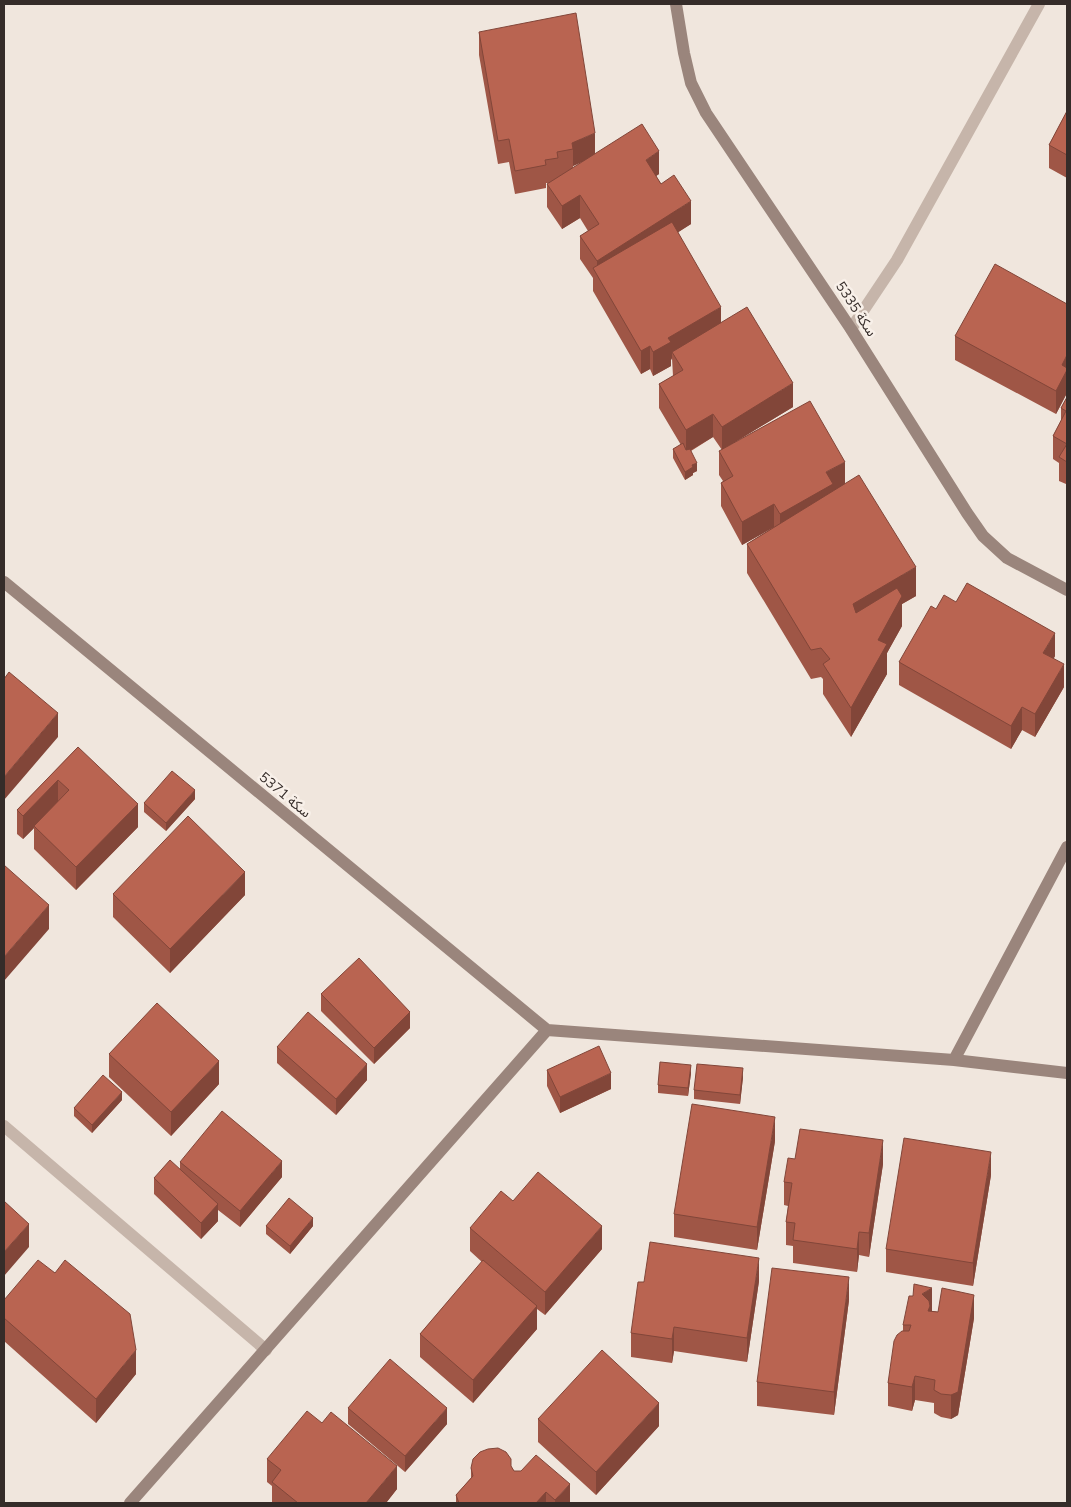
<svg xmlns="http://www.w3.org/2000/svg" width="1071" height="1507" viewBox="0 0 1071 1507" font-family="'Nunito Sans','Noto Sans Arabic',sans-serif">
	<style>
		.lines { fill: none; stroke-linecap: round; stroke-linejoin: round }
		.street { stroke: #c6b5aa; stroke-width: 12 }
		.secondary { stroke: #9a857c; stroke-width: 12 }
		.wall { fill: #9f5646; fill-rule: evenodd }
		.shaded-wall { fill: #824639 }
		.building { fill: #b96451; stroke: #824639 }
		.labels { text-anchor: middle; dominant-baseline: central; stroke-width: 5; stroke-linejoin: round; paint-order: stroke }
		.street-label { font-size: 14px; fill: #352c29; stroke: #f8f0e9 }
	</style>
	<rect width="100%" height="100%" fill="#f0e6dd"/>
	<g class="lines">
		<!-- street -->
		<path class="street" d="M 851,329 L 897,260 L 1039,4
			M 4,1126 L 266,1350"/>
		<!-- secondary -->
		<path class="secondary" d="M 676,4 L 684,53 L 691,83 L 706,113 L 851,329 L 967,513 L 983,536 L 1007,558 L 1067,590
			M 4,582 L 547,1030
			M 547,1030 L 954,1060 L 1067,1073
			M 954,1060 L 1067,847
			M 130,1503 L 547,1030"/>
	</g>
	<!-- wall -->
	<path class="wall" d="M 479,32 L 595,154 L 659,174 L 656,176 L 661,184 L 691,224 L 678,232 L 721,323 L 793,407 L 722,450 L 845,484 L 916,596 L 902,604 L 902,626 L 887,653 L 887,674 L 851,737 L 823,694 L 823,679 L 821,677 L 811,679 L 747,573 L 747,544 L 774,527 L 742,545 L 721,506 L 721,483 L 723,481 L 719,475 L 719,451 L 722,450 L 713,437 L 691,451 L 697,471 L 693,473 L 693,475 L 685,480 L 673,458 L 673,449 L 681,445 L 659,408 L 659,384 L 673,376 L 672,358 L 671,360 L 671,366 L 653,376 L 650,369 L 641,374 L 593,291 L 593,278 L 580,259 L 580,236 L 588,231 L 580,218 L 562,229 L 547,207 L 547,184 L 550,183 L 546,183 L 546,188 L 515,194 L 509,162 L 498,164 L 479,55 ZM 584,161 L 573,168 L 573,166 Z
		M 1067,111 L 1067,178 L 1049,168 L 1049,145 Z
		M 1067,304 L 1067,393 L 1056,414 L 955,360 L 955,336 Z
		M 1067,397 L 1067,495 L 1066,494 L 1066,484 L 1059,481 L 1059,463 L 1053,459 L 1053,436 L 1061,421 L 1061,408 Z
		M 936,609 L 1055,656 L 1054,658 L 1064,687 L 1035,737 L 1022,730 L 1011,749 L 899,685 L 899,662 Z
		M 78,747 L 138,827 L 76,890 L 34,849 L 34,828 L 23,839 L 17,834 L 17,810 Z
		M 195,799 L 166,831 L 144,812 L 144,803 Z
		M 113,894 L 245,895 L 170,973 L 113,917 Z
		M 321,994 L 410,1028 L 374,1064 L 321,1011 Z
		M 277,1047 L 367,1080 L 336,1115 L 277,1063 Z
		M 109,1054 L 219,1084 L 171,1136 L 109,1077 Z
		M 547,1070 L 611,1089 L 560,1113 L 547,1086 Z
		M 691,1073 L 688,1096 L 658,1093 L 658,1085 Z
		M 743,1077 L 740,1104 L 694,1099 L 694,1090 Z
		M 122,1100 L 92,1133 L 74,1116 L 74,1108 Z
		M 775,1141 L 757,1250 L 674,1237 L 674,1214 Z
		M 795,1159 L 883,1164 L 869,1257 L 859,1255 L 857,1272 L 793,1263 L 793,1246 L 786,1245 L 786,1222 L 788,1206 L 784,1205 L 784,1182 Z
		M 180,1162 L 282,1177 L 240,1227 L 218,1210 L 218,1221 L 201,1239 L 154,1194 L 154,1178 L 180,1169 Z
		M 991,1175 L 973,1286 L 886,1272 L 886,1249 Z
		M 513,1201 L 602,1249 L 545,1315 L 537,1309 L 537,1329 L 473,1403 L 420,1357 L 420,1334 L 482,1262 L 470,1251 L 470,1228 Z
		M 266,1226 L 313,1226 L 290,1254 L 266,1234 Z
		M 759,1281 L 747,1362 L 674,1351 L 672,1363 L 631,1357 L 631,1333 Z
		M 4,1300 L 136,1374 L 96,1423 L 4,1341 Z
		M 849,1300 L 834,1415 L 757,1406 L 757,1382 Z
		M 932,1311 L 974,1318 L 958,1415 L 951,1419 L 941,1417 L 934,1413 L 934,1403 L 915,1400 L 912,1411 L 888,1406 L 888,1383 L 903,1331 L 903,1325 Z
		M 348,1408 L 447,1424 L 405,1472 L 348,1424 Z
		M 538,1419 L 659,1426 L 596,1495 L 538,1442 Z
		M 267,1459 L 397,1489 L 386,1503 L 272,1503 L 272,1486 L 267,1482 Z
		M 511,1466 L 514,1471 L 570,1503 L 456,1503 L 456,1495 L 471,1478 L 471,1468 Z"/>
	<!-- shaded-wall -->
	<path class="shaded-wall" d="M 595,133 L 595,156 L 573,166 L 573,149 L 572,143 Z
		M 659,151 L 659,174 L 646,183 L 646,160 Z
		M 580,195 L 580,218 L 562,229 L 562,206 Z
		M 691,201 L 691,224 L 601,282 L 597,275 L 597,261 Z
		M 721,307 L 721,330 L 672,352 L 672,358 L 671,360 L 671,366 L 653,376 L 653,352 L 668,338 Z
		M 650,346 L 650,369 L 641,374 L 641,351 Z
		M 1067,355 L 1067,393 L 1056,414 L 1056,391 L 1062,365 Z
		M 793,383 L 793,407 L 722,450 L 722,427 Z
		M 713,414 L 713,437 L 686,453 L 686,430 Z
		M 845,462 L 845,486 L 780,538 L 780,514 L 826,472 Z
		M 697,463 L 697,471 L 693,473 L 693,475 L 685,480 L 685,472 L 692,465 Z
		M 774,504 L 774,527 L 742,545 L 742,522 Z
		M 916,567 L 916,596 L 902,604 L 902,626 L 887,653 L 887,674 L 851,737 L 851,708 L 878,640 L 853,634 L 853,604 Z
		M 1055,633 L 1055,656 L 1043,676 L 1043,653 Z
		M 1064,664 L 1064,687 L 1035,737 L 1035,714 Z
		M 1022,707 L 1022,730 L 1011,749 L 1011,726 Z
		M 58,713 L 58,737 L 4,800 L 4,777 Z
		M 58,780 L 58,803 L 34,826 L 34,828 L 23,839 L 23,816 Z
		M 195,790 L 195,799 L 166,831 L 166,823 Z
		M 138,804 L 138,827 L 76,890 L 76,867 Z
		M 245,872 L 245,895 L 170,973 L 170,949 Z
		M 49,905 L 49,929 L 4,981 L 4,957 Z
		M 410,1012 L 410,1028 L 374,1064 L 374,1048 Z
		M 219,1061 L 219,1084 L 171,1136 L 171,1112 Z
		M 367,1064 L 367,1080 L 336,1115 L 336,1099 Z
		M 691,1065 L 691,1073 L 688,1096 L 688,1088 Z
		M 743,1068 L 743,1077 L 740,1104 L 740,1095 Z
		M 611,1073 L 611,1089 L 560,1113 L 560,1097 Z
		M 122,1092 L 122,1100 L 92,1133 L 92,1125 Z
		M 775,1117 L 775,1141 L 757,1250 L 757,1227 Z
		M 883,1140 L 883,1164 L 869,1257 L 869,1233 Z
		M 991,1152 L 991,1175 L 973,1286 L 973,1263 Z
		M 282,1161 L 282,1177 L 240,1227 L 240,1211 Z
		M 218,1204 L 218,1221 L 201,1239 L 201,1223 Z
		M 313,1218 L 313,1226 L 290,1254 L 290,1246 Z
		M 29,1224 L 29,1247 L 4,1276 L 4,1252 Z
		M 602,1226 L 602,1249 L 545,1315 L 545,1292 Z
		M 859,1232 L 859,1255 L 857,1272 L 857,1249 Z
		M 759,1258 L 759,1281 L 747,1362 L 747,1338 Z
		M 849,1277 L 849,1300 L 834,1415 L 834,1392 Z
		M 932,1288 L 932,1312 L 930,1329 L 922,1294 Z
		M 974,1295 L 974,1318 L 958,1415 L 951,1419 L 951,1395 Z
		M 537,1306 L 537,1329 L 473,1403 L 473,1380 Z
		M 674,1327 L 674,1351 L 672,1363 L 672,1339 Z
		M 136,1350 L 136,1374 L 96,1423 L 96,1399 Z
		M 915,1376 L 915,1400 L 912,1411 L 912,1387 Z
		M 659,1403 L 659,1426 L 596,1495 L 596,1472 Z
		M 447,1408 L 447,1424 L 405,1472 L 405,1456 Z
		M 397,1466 L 397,1489 L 386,1503 L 366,1503 Z
		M 570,1484 L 570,1503 L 555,1503 L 555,1500 Z
		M 546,1492 L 546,1503 L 536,1503 Z"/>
	<!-- building -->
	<path class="building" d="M 576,13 L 595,133 L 572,143 L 573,149 L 557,152 L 558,158 L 545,160 L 546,165 L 515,171 L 509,139 L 498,141 L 479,32 Z
		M 1067,111 L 1067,155 L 1049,145 Z
		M 642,124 L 659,151 L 646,160 L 661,184 L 674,175 L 691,201 L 597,261 L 580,236 L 599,224 L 580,195 L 562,206 L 547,184 Z
		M 672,222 L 721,307 L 668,338 L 671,342 L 653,352 L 650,346 L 641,351 L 593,268 Z
		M 995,264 L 1067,304 L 1067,355 L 1062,365 L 1067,368 L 1067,370 L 1056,391 L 955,336 Z
		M 747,307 L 793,383 L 722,427 L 713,414 L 686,430 L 659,384 L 683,370 L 672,352 Z
		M 1067,397 L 1067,462 L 1059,457 L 1067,444 L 1053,436 L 1066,411 L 1061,408 Z
		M 810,401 L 845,462 L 826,472 L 833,484 L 780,514 L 774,504 L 742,522 L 721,483 L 733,476 L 719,451 Z
		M 683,443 L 686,450 L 690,449 L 697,463 L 692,465 L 693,467 L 685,472 L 673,449 Z
		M 859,475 L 916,567 L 853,604 L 856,613 L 897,588 L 902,596 L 878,640 L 887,644 L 851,708 L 823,664 L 830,659 L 821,648 L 811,650 L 747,544 Z
		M 967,583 L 1055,633 L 1043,653 L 1064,664 L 1035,714 L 1022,707 L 1011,726 L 899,662 L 931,606 L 936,609 L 944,595 L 956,602 Z
		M 9,672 L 58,713 L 4,777 L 4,679 Z
		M 78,747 L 138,804 L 76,867 L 34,826 L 69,790 L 58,780 L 23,816 L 17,810 Z
		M 172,771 L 195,790 L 166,823 L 144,803 Z
		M 188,816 L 245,872 L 170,949 L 113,894 Z
		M 4,865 L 49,905 L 4,957 Z
		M 359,958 L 410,1012 L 374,1048 L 321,994 Z
		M 157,1003 L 219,1061 L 171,1112 L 109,1054 Z
		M 308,1012 L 367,1064 L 336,1099 L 277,1047 Z
		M 599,1046 L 611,1073 L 560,1097 L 547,1070 Z
		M 660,1062 L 691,1065 L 688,1088 L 658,1085 Z
		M 697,1064 L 743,1068 L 740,1095 L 694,1090 Z
		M 103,1075 L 122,1092 L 92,1125 L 74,1108 Z
		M 692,1104 L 775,1117 L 757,1227 L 674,1214 Z
		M 222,1111 L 282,1161 L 240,1211 L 180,1162 Z
		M 800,1129 L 883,1140 L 869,1233 L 859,1232 L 857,1249 L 793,1240 L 795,1223 L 786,1222 L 792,1183 L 784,1182 L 788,1158 L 795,1159 Z
		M 904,1138 L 991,1152 L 973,1263 L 886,1249 Z
		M 170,1160 L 218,1204 L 201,1223 L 154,1178 Z
		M 538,1172 L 602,1226 L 545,1292 L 470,1228 L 501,1191 L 513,1201 Z
		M 289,1198 L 313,1218 L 290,1246 L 266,1226 Z
		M 4,1201 L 29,1224 L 4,1252 Z
		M 650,1242 L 759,1258 L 747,1338 L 674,1327 L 672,1339 L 631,1333 L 638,1282 L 644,1282 Z
		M 38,1260 L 55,1273 L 65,1260 L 130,1314 L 136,1350 L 96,1399 L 4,1318 L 4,1300 Z
		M 483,1260 L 537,1306 L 473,1380 L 420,1334 Z
		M 772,1268 L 849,1277 L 834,1392 L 757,1382 Z
		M 914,1284 L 932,1288 L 922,1294 L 929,1301 L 930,1306 L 928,1311 L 938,1312 L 942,1288 L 974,1295 L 958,1392 L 951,1395 L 941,1394 L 934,1390 L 935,1380 L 915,1376 L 912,1387 L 888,1383 L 894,1341 L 897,1335 L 902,1331 L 909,1331 L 911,1325 L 903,1325 L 909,1296 L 913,1296 Z
		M 602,1350 L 659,1403 L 596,1472 L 538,1419 Z
		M 390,1359 L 447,1408 L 405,1456 L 348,1408 Z
		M 307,1411 L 322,1423 L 331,1412 L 397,1466 L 366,1503 L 298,1503 L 272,1482 L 281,1470 L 267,1459 Z
		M 498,1448 L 506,1452 L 511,1459 L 511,1466 L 514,1471 L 521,1471 L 536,1455 L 570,1484 L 555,1500 L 546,1492 L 536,1503 L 459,1503 L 456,1495 L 473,1476 L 471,1468 L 473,1459 L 480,1452 L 488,1449 Z"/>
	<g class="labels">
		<!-- street labels -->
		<g class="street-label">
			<text transform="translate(856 309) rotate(57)">سكة 5335</text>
			<text transform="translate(285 795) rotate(40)">سكة 5371</text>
		</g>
	</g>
	<!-- border -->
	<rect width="1071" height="1507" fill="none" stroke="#352c29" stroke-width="10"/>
</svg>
